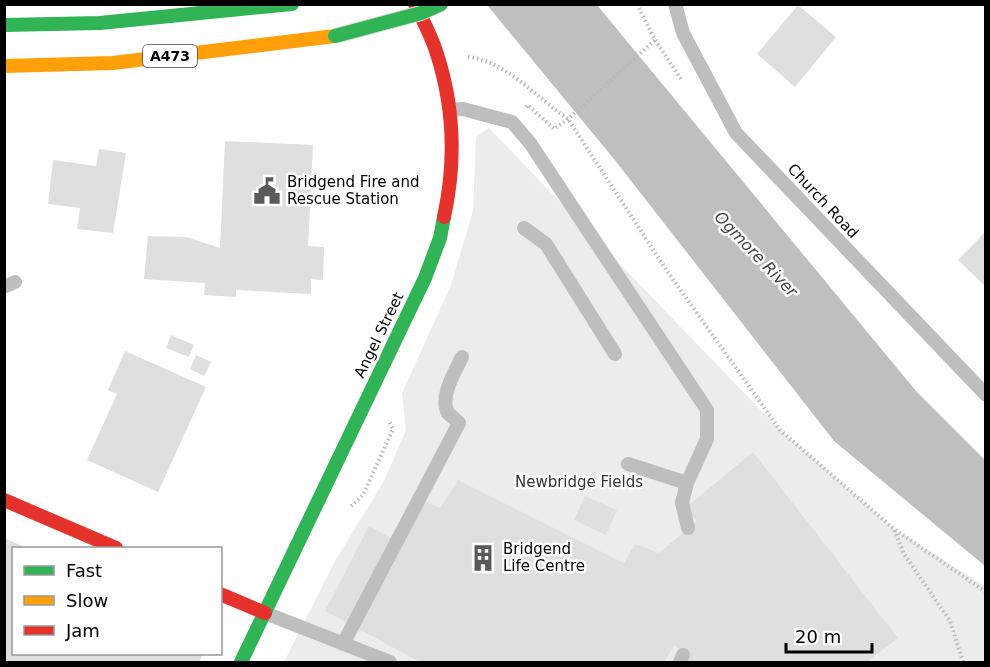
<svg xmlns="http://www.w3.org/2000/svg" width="990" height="667" viewBox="0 0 990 667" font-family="'DejaVu Sans',sans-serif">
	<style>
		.green { fill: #ececec }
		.water { fill: #bfbfbf }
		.building { fill: #dfdfdf }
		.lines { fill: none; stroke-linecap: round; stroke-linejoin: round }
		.path { stroke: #b9b9b9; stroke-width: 4; stroke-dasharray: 1.5 3; stroke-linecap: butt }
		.lane { stroke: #bebebe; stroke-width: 14 }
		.fast { stroke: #30b455; stroke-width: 14 }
		.slow { stroke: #ff9f0a; stroke-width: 14 }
		.jam { stroke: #e5322d; stroke-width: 14 }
		.fast-bridge-casing { stroke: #dbdbdb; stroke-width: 16; stroke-linecap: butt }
		.fast-bridge { stroke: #30b455; stroke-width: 14 }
		.labels { text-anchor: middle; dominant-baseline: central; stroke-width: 5; stroke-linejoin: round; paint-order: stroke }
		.shield { fill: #fff; stroke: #4c4c4c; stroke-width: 1.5 }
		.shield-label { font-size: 14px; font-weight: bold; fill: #000 }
		.poi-label { font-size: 15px; fill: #000; stroke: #fff; text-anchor: start }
		.street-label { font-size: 15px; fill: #000; stroke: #fff }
		.park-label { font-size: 15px; fill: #333; stroke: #fff }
		.water-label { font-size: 16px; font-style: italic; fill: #444; stroke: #fff }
	</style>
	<rect width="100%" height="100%" fill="#fff"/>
	<!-- green -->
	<path class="green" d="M 489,128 L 780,430 L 894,529 L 985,586 L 985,662 L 284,662 L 335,561 L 384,481 L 406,430 L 402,393 L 451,285 L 473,211 L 476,137 Z"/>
	<!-- water -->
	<path class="water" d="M 487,5 L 597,5 L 916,391 L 985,460 L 985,566 L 834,441 L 614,159 Z"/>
	<!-- building -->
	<path class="building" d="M 798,5 L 836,37 L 795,87 L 757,54 Z
		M 225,141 L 313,145 L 308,246 L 324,247 L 323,280 L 311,279 L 311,294 L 236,290 L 236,297 L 204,295 L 205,283 L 144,279 L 148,236 L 186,237 L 220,248 Z
		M 99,149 L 126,153 L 113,233 L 77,229 L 80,208 L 48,204 L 53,160 L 96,166 Z
		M 984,233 L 986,234 L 986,287 L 958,260 Z
		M 171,335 L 194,345 L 189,357 L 166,348 Z
		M 125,351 L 206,387 L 158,492 L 87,460 L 117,394 L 108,390 Z
		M 196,355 L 211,362 L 204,376 L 190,369 Z
		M 753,452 L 898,638 L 867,662 L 691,662 L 675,645 L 664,662 L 420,662 L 325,611 L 369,526 L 394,540 L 416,497 L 440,508 L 458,480 L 624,563 L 635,544 L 659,553 L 697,521 L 685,508 Z
		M 585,496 L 617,510 L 606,535 L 574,520 Z
		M 4,538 L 27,548 L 14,548 L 14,654 L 203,654 L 199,662 L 4,662 Z"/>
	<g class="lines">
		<!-- path -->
		<path class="path" d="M 637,4 L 655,40 L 681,79
			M 468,57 C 505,60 538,99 568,119 L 667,271 L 780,430 L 894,529
			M 526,107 L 528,105 L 554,129 L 568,119 L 655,40
			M 351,506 L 363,495 L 393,429 L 389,421
			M 963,662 L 950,621 L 904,554 L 894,529 L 986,592"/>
		<!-- lane -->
		<path class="lane" d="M 675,4 L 683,33 L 736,133 L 986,395
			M 450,110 L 463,109 L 512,122 L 530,143 L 707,410 L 707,439 L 687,483 L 628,464
			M 524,228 L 546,244 L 615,354
			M 4,287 L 15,282
			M 687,483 L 682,503 L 688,528
			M 265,613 L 390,662
			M 343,644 L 459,423 C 456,420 451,416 448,413 C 439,397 455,372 462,357
			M 680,662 L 683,655"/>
		<!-- fast -->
		<path class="fast" d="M 4,25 L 100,23 L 292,4
			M 241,662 L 425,278 L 440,238 L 444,217"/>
		<!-- slow -->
		<path class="slow" d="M 4,66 L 113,63 L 335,36"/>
		<!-- jam -->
		<path class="jam" d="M 415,4 C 422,19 431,35 436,51 C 454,105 456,162 444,217
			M 4,500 L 116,548
			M 220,594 L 265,613"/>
		<defs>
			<path id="fast-bridge" d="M 335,36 L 421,13 L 441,4"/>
		</defs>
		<!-- fast-bridge casing -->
		<use href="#fast-bridge" class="fast-bridge-casing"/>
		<!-- fast-bridge -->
		<use href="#fast-bridge" class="fast-bridge"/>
	</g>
	<!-- icons -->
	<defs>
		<symbol id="civic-bare" viewBox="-9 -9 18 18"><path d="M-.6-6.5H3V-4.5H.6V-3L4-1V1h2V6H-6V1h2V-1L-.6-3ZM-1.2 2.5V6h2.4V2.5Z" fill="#595959" stroke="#fff" stroke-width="2.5" paint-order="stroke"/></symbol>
		<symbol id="building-bare" viewBox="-9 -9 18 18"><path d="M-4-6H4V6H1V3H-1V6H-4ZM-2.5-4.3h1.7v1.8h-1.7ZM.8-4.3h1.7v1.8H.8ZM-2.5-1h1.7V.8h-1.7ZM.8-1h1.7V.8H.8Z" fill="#595959" stroke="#fff" stroke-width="2.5" paint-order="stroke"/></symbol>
	</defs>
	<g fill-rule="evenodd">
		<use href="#civic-bare" x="248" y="172" width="38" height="38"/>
		<use href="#building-bare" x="464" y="539" width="38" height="38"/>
	</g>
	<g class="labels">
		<!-- shield labels -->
		<rect class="shield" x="143" y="45" width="54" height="22" rx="4.5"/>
		<g class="shield-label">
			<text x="170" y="56">A473</text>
		</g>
		<!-- poi labels -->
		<g class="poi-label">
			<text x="287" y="182">Bridgend Fire and<tspan x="287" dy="17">Rescue Station</tspan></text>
			<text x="503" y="549">Bridgend<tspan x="503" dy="17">Life Centre</tspan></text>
		</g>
		<!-- street labels -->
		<g class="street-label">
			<text transform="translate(823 201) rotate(47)">Church Road</text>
			<text transform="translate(379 335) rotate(-64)">Angel Street</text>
		</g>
		<!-- park labels -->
		<g class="park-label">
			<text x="579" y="482">Newbridge Fields</text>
		</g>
		<!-- water labels -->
		<g class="water-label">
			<text transform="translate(756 254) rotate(46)">Ogmore River</text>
		</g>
	</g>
	<!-- border -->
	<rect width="990" height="667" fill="none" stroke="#000000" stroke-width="12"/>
	<!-- legend -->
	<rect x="12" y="547" width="210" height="108" fill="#ffffff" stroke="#999999" stroke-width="1.5"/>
	<rect x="24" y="566" width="30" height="9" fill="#30b455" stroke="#999999" stroke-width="1.5"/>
	<text x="66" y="577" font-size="18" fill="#000000">Fast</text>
	<rect x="24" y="596" width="30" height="9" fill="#ff9f0a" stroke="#999999" stroke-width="1.5"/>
	<text x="66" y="607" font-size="18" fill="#000000">Slow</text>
	<rect x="24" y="626" width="30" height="9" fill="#e5322d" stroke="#999999" stroke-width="1.5"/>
	<text x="66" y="637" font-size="18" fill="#000000">Jam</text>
	<!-- scale -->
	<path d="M786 643v9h86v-9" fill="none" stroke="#000000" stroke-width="3"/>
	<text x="795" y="643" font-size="18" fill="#000000" stroke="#ffffff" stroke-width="4.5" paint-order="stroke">20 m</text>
</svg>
